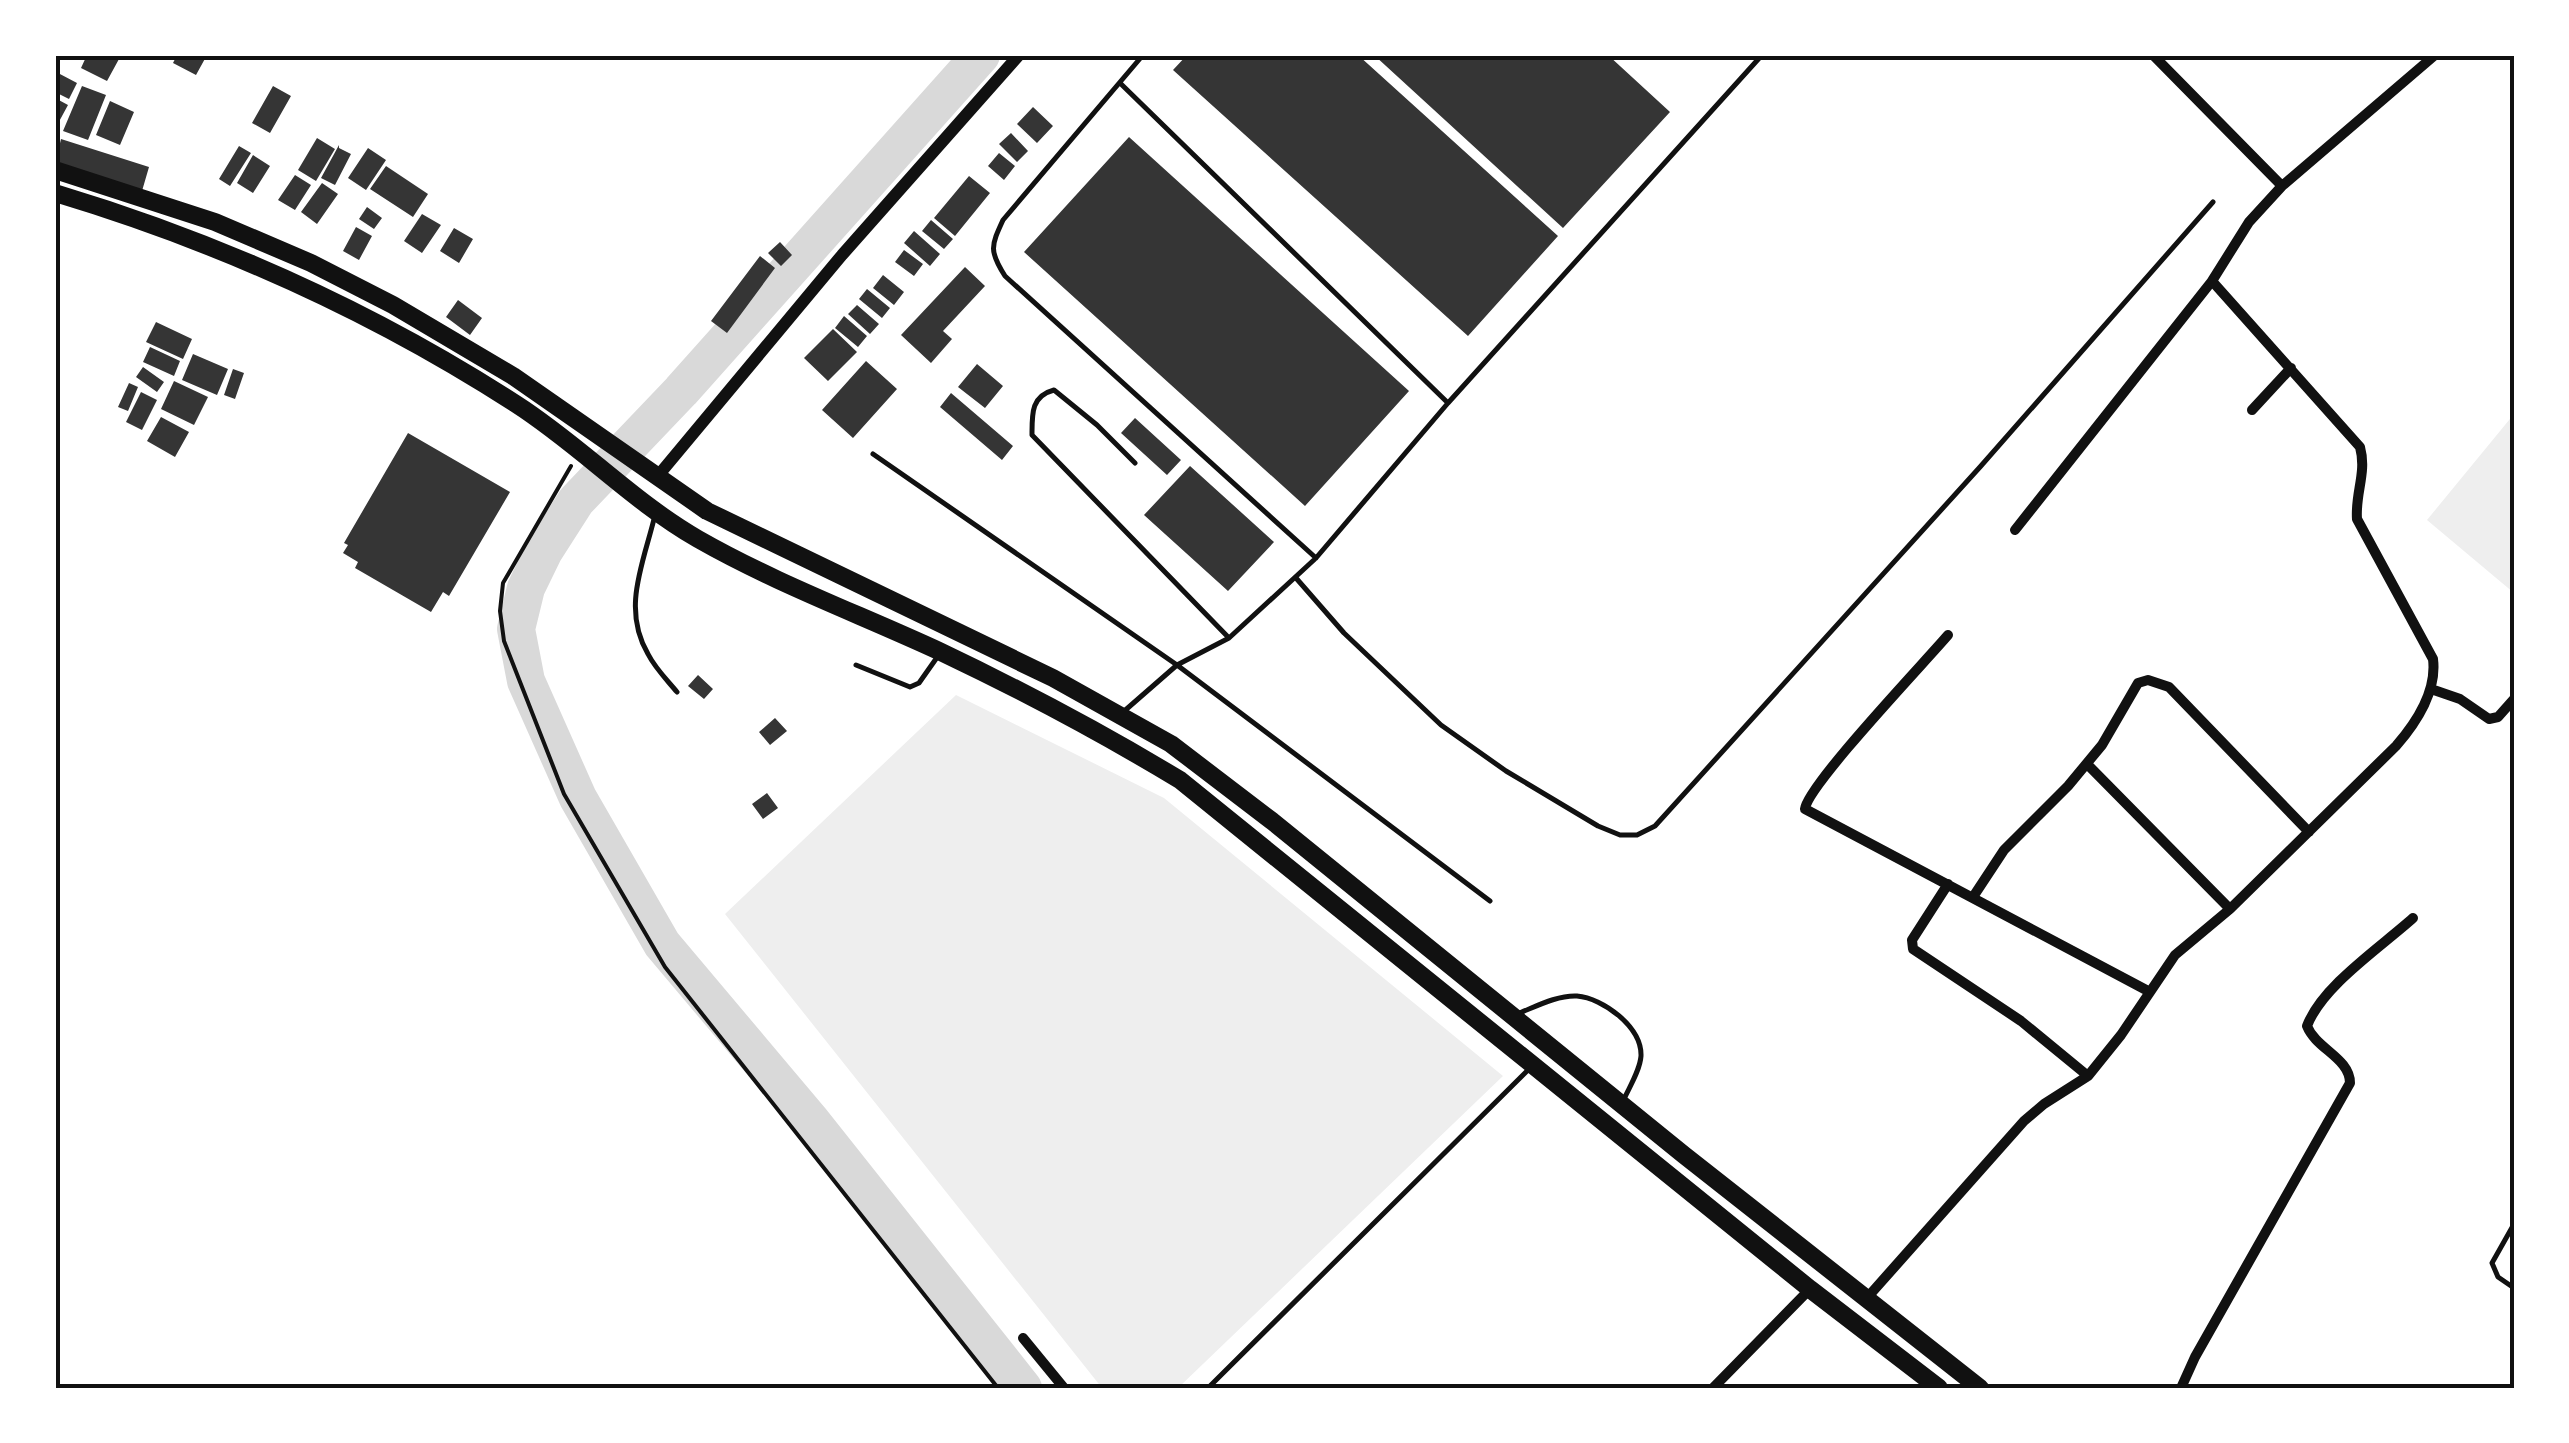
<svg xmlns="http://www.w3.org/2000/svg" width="2569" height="1443" viewBox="0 0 2569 1443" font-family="Signika,sans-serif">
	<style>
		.green { fill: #eee }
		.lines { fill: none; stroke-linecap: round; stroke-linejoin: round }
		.river { stroke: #d9d9d9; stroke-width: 38 }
		.building { fill: #353535 }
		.path { stroke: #111; stroke-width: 4 }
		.service { stroke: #111; stroke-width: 5 }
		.minor { stroke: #111; stroke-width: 10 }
		.tertiary { stroke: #111; stroke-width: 12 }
		.trunk { stroke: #111; stroke-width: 18 }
		.neatline { fill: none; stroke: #111; stroke-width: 4 }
	</style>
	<rect width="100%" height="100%" fill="#fff"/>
	<!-- green -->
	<path class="green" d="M 2514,414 L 2514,593 L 2427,520 Z
		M 956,695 L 1164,798 L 1503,1076 L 1178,1388 L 1102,1388 L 725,914 Z"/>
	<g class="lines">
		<!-- river -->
		<path class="river" d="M 981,55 L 681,391 L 576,501 L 544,551 L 526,588 L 516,629 L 526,681 L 578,798 L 662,944 L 812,1122 L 1023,1388"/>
	</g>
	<!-- building -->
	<path class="building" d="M 87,55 L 111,55 L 119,59 L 107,81 L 81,68 Z
		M 177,55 L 207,55 L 196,75 L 173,63 Z
		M 1187,55 L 1358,55 L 1558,236 L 1468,336 L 1173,70 Z
		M 1374,55 L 1608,55 L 1670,112 L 1563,228 Z
		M 58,73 L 77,83 L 69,99 L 55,92 Z
		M 82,86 L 106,95 L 88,140 L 63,131 Z
		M 273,86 L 291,96 L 270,133 L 252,123 Z
		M 55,98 L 68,105 L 55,129 Z
		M 110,101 L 134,112 L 120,145 L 96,135 Z
		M 1033,107 L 1053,126 L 1037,143 L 1017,124 Z
		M 1011,133 L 1028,151 L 1017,162 L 999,144 Z
		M 1129,137 L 1409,391 L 1305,506 L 1024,252 Z
		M 317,138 L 335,149 L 316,181 L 298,170 Z
		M 61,139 L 149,167 L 142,191 L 55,164 Z
		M 339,145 L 339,148 L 351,154 L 335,185 L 321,178 Z
		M 239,146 L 251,153 L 230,186 L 219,179 Z
		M 368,148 L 386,160 L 366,190 L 348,178 Z
		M 999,153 L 1015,166 L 1004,180 L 988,166 Z
		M 253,155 L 270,166 L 253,193 L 237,183 Z
		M 386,166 L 428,194 L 413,217 L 370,189 Z
		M 295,175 L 311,185 L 295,210 L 278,200 Z
		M 969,176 L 990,193 L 955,236 L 934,218 Z
		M 322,183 L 338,194 L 317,224 L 301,212 Z
		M 367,207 L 382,218 L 374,229 L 359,219 Z
		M 422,214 L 441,225 L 422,253 L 404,241 Z
		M 931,220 L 953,239 L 944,249 L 922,231 Z
		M 356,227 L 372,236 L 359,260 L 343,251 Z
		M 454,228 L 473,239 L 459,263 L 440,251 Z
		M 914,231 L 940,254 L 930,266 L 904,243 Z
		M 780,242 L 792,255 L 781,266 L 768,253 Z
		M 904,250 L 923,264 L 914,276 L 895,262 Z
		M 760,256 L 775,268 L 727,333 L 711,321 Z
		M 965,267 L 985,286 L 943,331 L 952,339 L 931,363 L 901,335 Z
		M 883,275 L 904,292 L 894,305 L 873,288 Z
		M 867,289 L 890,308 L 882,318 L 859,299 Z
		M 458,300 L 482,318 L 470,335 L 446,317 Z
		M 857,305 L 879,324 L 870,334 L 848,314 Z
		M 844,316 L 867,336 L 858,347 L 835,328 Z
		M 156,322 L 192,339 L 183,359 L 146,342 Z
		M 833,329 L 857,352 L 828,381 L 804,358 Z
		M 150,347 L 180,361 L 174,376 L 143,362 Z
		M 193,354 L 228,369 L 217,395 L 182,380 Z
		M 866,361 L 897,389 L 853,438 L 822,410 Z
		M 977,364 L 1003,386 L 985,408 L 958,387 Z
		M 143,367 L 164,382 L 157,392 L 136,377 Z
		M 233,369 L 244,373 L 235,399 L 224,395 Z
		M 174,381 L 208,397 L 194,425 L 161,409 Z
		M 129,383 L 138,387 L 128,411 L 118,407 Z
		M 141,392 L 157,400 L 142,430 L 126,422 Z
		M 951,393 L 1013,446 L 1002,460 L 940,407 Z
		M 161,417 L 189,432 L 175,457 L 147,441 Z
		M 1135,418 L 1181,460 L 1167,475 L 1121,433 Z
		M 408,433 L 510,492 L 449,596 L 443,592 L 431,612 L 355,568 L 358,562 L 343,553 L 348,545 L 344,543 Z
		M 1190,466 L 1274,542 L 1228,591 L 1144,515 Z
		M 698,675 L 713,689 L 704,699 L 688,686 Z
		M 775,718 L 787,731 L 770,745 L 759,732 Z
		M 767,793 L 778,808 L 763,819 L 752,804 Z"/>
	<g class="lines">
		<!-- path -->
		<path class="path" d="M 571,466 L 503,583 L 500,611 L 504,641 L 564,794 L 665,967 L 998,1388"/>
		<!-- service -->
		<path class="service" d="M 1143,55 L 1003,220 C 991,246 989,251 1005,276 L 1316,558
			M 1120,83 L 1448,403
			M 873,454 L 1177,665 L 1490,901
			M 1135,463 L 1097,425 L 1054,390 C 1031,396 1032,414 1032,435 L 1229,638
			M 655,515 C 644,562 621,608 648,654 C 655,668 667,680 677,692
			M 1296,578 L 1344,633 L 1441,725 L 1506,771 L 1598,826 L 1620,835 L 1637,835 L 1655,826 L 1980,467 L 2213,202
			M 856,665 L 910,687 L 919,683 L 938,656
			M 1122,713 L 1177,665 L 1229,638 L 1316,558 L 1448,403 L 1762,55
			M 1517,1014 C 1535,1007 1557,995 1577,996 C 1603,998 1642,1027 1641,1056 C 1640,1070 1630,1086 1624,1099
			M 2514,1224 L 2492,1263 L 2498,1277 L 2514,1288
			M 1208,1388 L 1529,1069"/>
		<!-- minor -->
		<path class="minor" d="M 2153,55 L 2282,186
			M 2252,410 L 2291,368
			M 2015,530 L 2212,281
			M 1948,635 C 1925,662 1807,786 1805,809 L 2150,992
			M 2431,689 L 2460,699 L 2489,719 L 2498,717 L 2514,699
			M 2087,764 L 2230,909
			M 1948,884 L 1912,940 L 1913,949 L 2021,1021 L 2088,1076
			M 1973,897 L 2004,850 L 2068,786 L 2102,745 L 2138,683 L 2148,680 L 2169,687 L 2309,832
			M 1866,1299 L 2024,1121 L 2044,1104 L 2088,1076 L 2121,1035 L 2175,955 L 2230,909 L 2396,746 C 2416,723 2437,691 2433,659 L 2357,519 C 2355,493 2367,473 2360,447 L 2212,281 L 2249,222 L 2282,186 L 2435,55
			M 1023,1338 L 1064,1388
			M 1713,1388 L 1810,1289
			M 2181,1388 L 2195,1357 L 2350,1083 C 2350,1058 2316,1049 2307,1026 C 2322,986 2381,947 2413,918"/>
		<!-- tertiary -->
		<path class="tertiary" d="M 657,477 L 842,255 L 1019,55"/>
		<!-- trunk -->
		<path class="trunk" d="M 55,170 L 215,222 L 311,263 L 393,305 L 513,376 L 707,511 L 1053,678 L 1171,744 L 1272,821 L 1684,1155 L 1980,1388
			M 55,193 C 218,242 372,311 516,404 C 580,445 632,501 698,539 C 775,583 859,614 939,651 C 1021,690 1102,733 1180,780 L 1810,1289 L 1939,1388"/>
	</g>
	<!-- border -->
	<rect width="2569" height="1443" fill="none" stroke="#ffffff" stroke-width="115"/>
	<rect x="58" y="58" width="2454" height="1328" class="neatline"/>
</svg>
